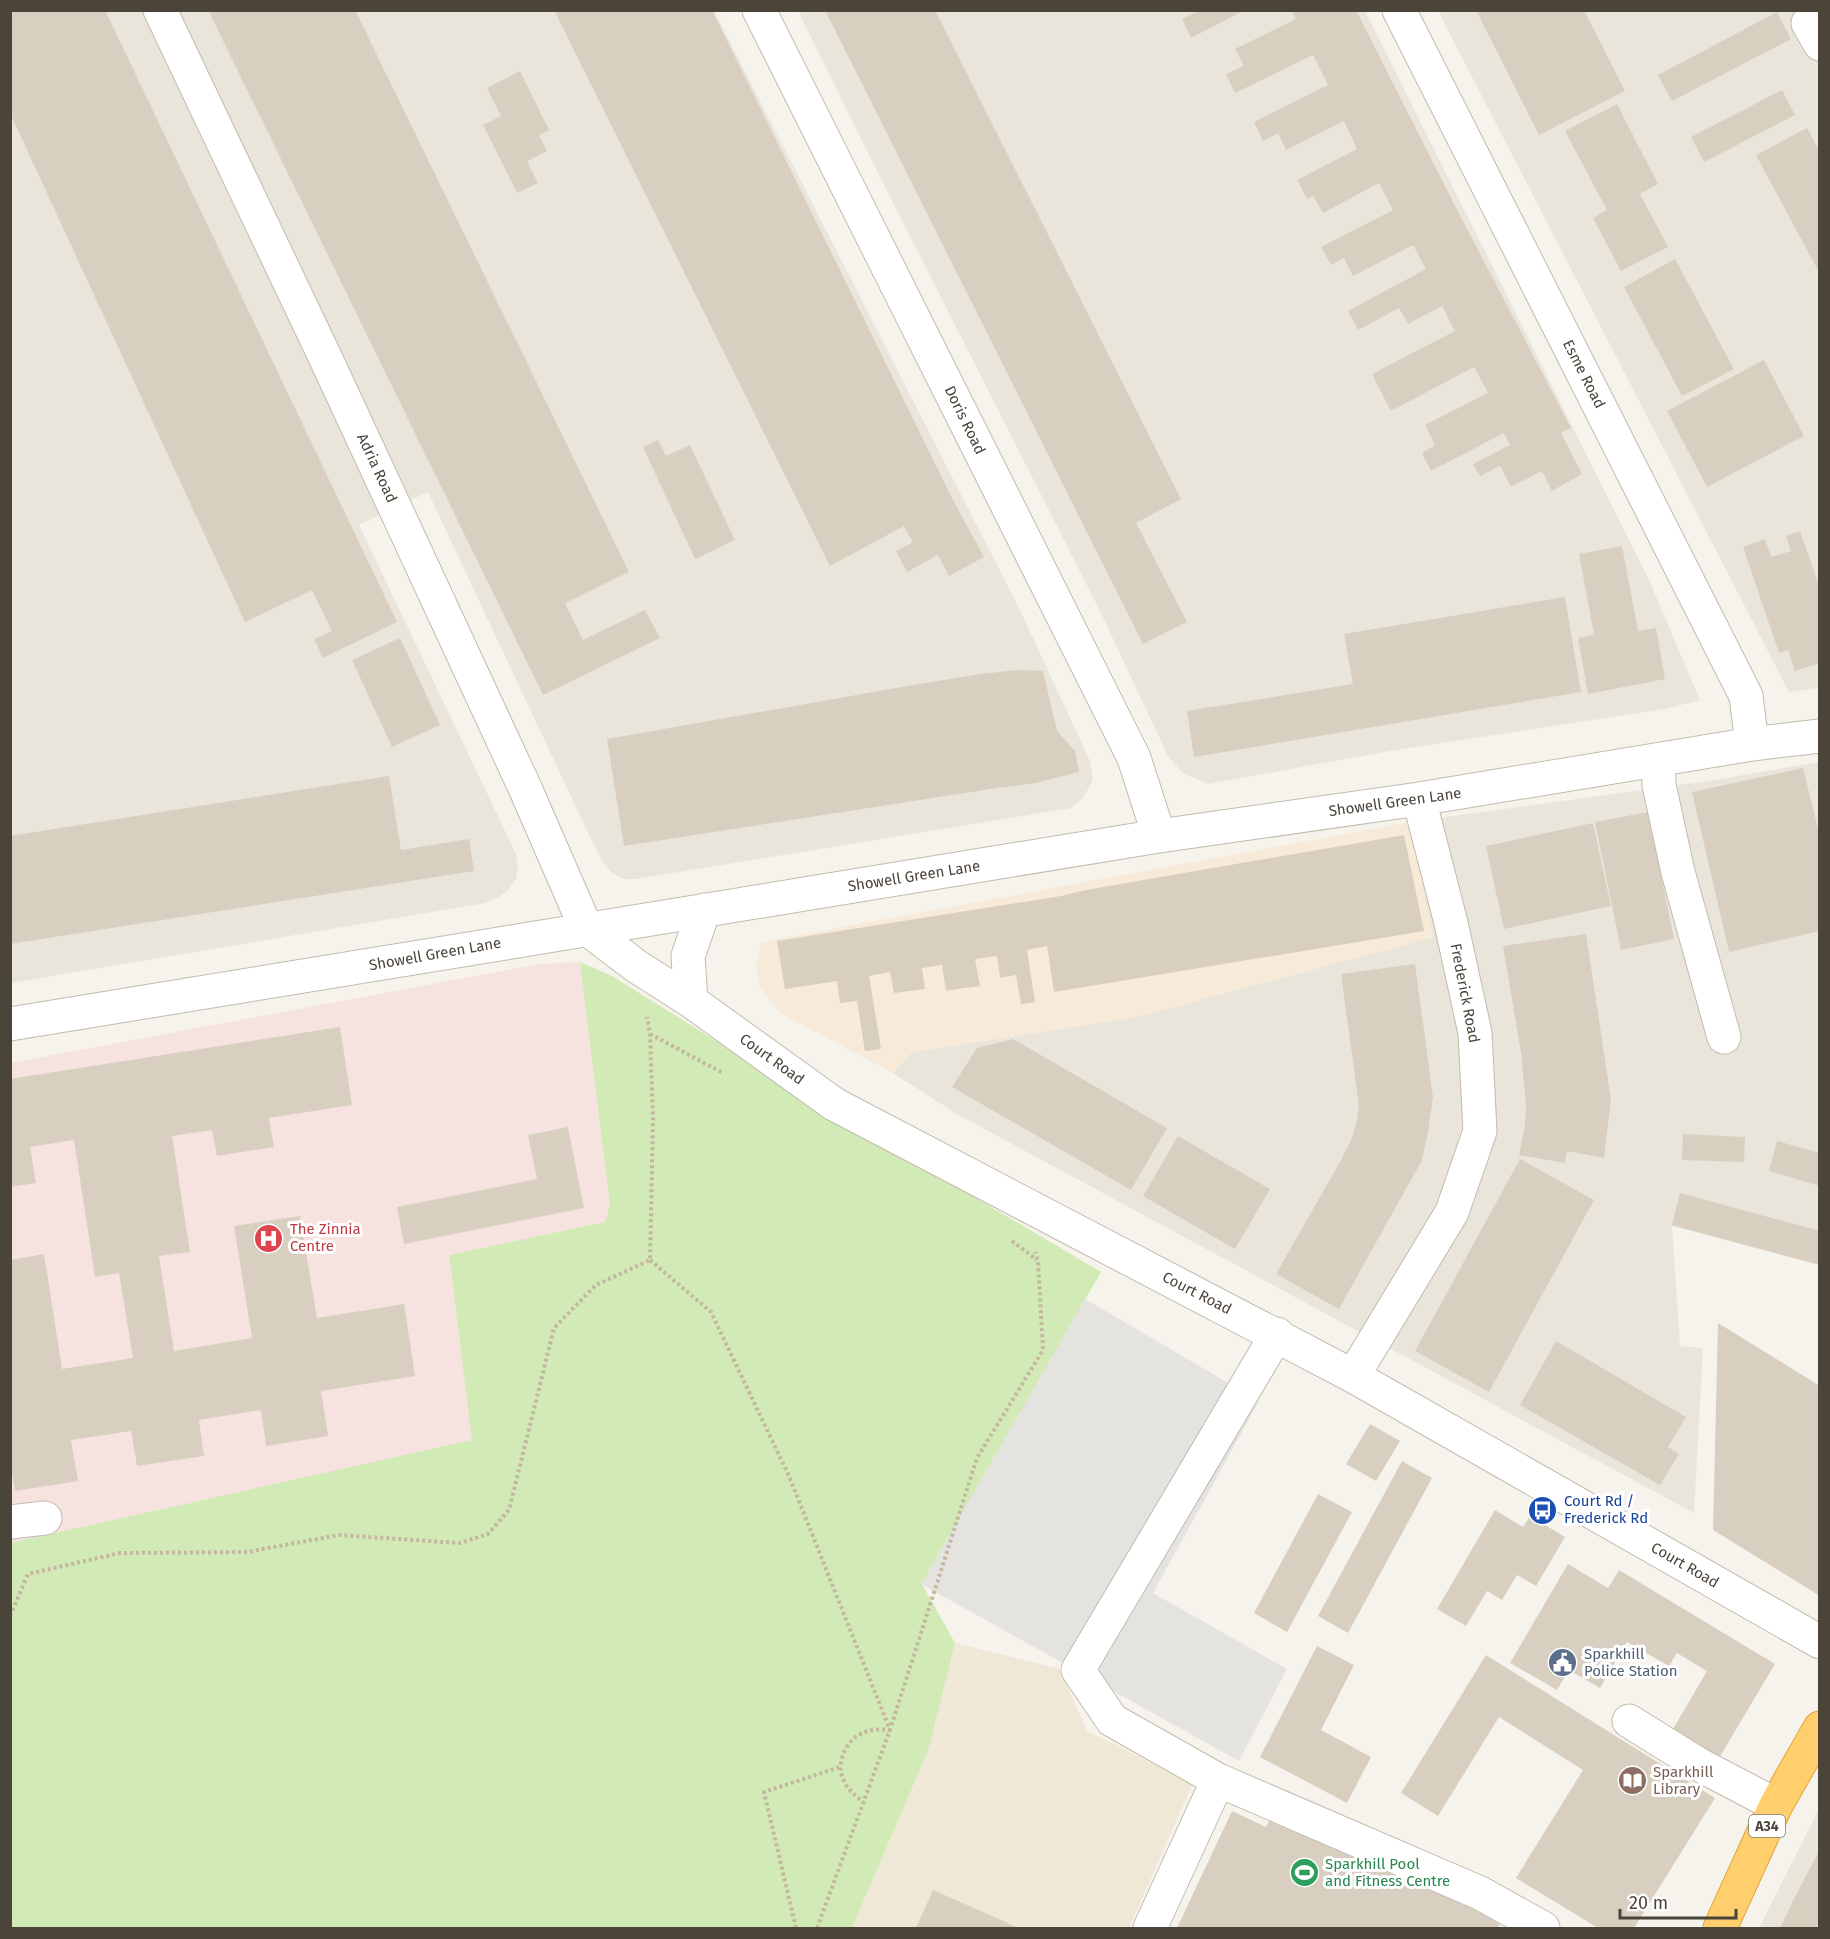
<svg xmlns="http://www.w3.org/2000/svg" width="1830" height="1939" viewBox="0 0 1830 1939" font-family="'Fira Sans',sans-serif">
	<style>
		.residential { fill: #eae5da }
		.commercial { fill: #f7ead8 }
		.education { fill: #efe8d6 }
		.medical { fill: #f6e3e0 }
		.green { fill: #d2eab5 }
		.parking { fill: #e5e3e0 }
		.building { fill: #d8cfc1 }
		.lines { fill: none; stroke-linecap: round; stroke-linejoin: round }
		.minor-casing { stroke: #c2bbae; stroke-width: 35 }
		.highway-casing { stroke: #e0a43c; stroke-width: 35 }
		.path { stroke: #c4b79f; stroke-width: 4; stroke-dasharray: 3 3; stroke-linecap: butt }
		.minor { stroke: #fff; stroke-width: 33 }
		.highway { stroke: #ffcf6e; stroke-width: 33 }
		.labels { text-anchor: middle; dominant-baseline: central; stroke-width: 6; stroke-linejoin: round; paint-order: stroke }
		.shield { fill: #fff; stroke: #817c74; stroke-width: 1.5 }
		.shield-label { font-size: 14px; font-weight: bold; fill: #4b4439 }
		.street-label { font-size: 15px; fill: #4b4439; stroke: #fff }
		.health-label { font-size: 15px; fill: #be3a42; stroke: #fff; text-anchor: start }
		.transit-label { font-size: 15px; fill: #164399; stroke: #fff; text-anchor: start }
		.service-label { font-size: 15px; fill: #4e5e75; stroke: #fff; text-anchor: start }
		.education-label { font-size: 15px; fill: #785e54; stroke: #fff; text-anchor: start }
		.leisure-label { font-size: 15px; fill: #27864d; stroke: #fff; text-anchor: start }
	</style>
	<rect width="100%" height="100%" fill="#f6f3ec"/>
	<!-- residential -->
	<path class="residential" d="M 11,11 L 714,11 L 1019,608 L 1090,761 L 1093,780 L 1083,798 L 1071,808 L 636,879 L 623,879 L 612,873 L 604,864 L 590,837 L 428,492 L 359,525 L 516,854 L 518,867 L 516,879 L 509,889 L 499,897 L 485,903 L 11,983 Z
		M 798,11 L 1365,11 L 1650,582 L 1700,700 L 1665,709 L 1396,750 L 1207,784 L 1182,772 L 1168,756 L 1100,611 L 879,175 Z
		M 1438,11 L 1819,11 L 1819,688 L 1789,692 Z
		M 1819,762 L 1819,1265 L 1672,1226 L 1680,1346 L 1703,1348 L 1694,1513 L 957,1114 L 893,1073 L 912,1052 L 1136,1017 L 1433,937 L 1410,822 L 1708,781 Z
		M 1819,1809 L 1819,1928 L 1759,1928 Z"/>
	<!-- commercial -->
	<path class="commercial" d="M 1410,822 L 1433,937 L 1136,1017 L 912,1052 L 893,1073 L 780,1013 L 760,987 L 756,965 L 761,942 Z"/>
	<!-- education -->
	<path class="education" d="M 955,1643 L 1060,1669 L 1087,1731 L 1193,1783 L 1129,1928 L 852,1928 L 928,1751 Z"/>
	<!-- medical -->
	<path class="medical" d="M 580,962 L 610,1206 L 606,1222 L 449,1255 L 473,1440 L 11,1543 L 11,1063 L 539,964 Z"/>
	<!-- green -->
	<path class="green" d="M 580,962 L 612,976 L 835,1115 L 1101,1272 L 922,1584 L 955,1643 L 928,1751 L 852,1928 L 11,1928 L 10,1543 L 472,1440 L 449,1255 L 605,1222 L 610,1206 Z"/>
	<!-- parking -->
	<path class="parking" d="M 1085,1299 L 1259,1401 L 1153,1593 L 1287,1669 L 1239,1761 L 921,1584 Z"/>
	<!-- building -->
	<path class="building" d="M 10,10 L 105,10 L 397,622 L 323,658 L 314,639 L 332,631 L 312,590 L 245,622 L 10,113 Z
		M 208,10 L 355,10 L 629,572 L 565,603 L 583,640 L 645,610 L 660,638 L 543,695 Z
		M 554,10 L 712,10 L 953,500 L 984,557 L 949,576 L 938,555 L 907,572 L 896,551 L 913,542 L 904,526 L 830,566 Z
		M 825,10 L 935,10 L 1181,499 L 1136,523 L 1187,622 L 1143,644 Z
		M 1200,10 L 1245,10 L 1191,38 L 1182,19 Z
		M 1291,10 L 1356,10 L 1453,202 L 1571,428 L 1561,433 L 1582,474 L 1552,491 L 1542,471 L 1511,487 L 1500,466 L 1480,476 L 1473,464 L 1510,445 L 1504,433 L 1431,471 L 1422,453 L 1435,445 L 1425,425 L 1488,393 L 1474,367 L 1391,411 L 1372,374 L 1455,331 L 1442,306 L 1408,324 L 1399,308 L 1358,330 L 1348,311 L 1426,269 L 1413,245 L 1353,276 L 1344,258 L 1331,265 L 1321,247 L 1393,210 L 1379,183 L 1323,213 L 1313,196 L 1307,199 L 1297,180 L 1357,149 L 1344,121 L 1286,150 L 1278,133 L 1263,141 L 1254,122 L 1328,85 L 1313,55 L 1235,93 L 1226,74 L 1244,66 L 1235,49 L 1296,19 Z
		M 1476,10 L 1584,10 L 1625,91 L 1539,135 Z
		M 1777,12 L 1791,39 L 1672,101 L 1658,75 Z
		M 520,71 L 549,130 L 539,135 L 547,151 L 527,161 L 538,183 L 517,193 L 483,125 L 501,116 L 487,88 Z
		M 1782,90 L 1795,115 L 1704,162 L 1691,137 Z
		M 1617,104 L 1658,184 L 1640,194 L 1668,247 L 1621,271 L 1593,218 L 1607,210 L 1565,131 Z
		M 1807,128 L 1820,152 L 1820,274 L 1756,155 Z
		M 1675,259 L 1734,369 L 1682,396 L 1624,287 Z
		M 1764,360 L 1804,436 L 1707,487 L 1667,411 Z
		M 658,440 L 666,456 L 690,445 L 735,540 L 695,559 L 643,447 Z
		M 1800,531 L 1820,588 L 1820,663 L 1795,671 L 1788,650 L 1779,653 L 1743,547 L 1765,539 L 1771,557 L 1791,551 L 1786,536 Z
		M 1622,546 L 1638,631 L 1656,628 L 1665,679 L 1588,694 L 1578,638 L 1594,635 L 1579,554 Z
		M 1565,597 L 1581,692 L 1194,757 L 1187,711 L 1353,684 L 1344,634 Z
		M 400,638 L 440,725 L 392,747 L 352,660 Z
		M 1017,670 L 1043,671 L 1057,731 L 1075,751 L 1079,772 L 1036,783 L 997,788 L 624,846 L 607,739 L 913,685 L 981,674 Z
		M 1803,768 L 1820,837 L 1820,931 L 1729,952 L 1692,792 Z
		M 389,776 L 401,850 L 469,839 L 474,871 L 10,944 L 10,836 Z
		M 1648,812 L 1674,939 L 1621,950 L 1595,822 Z
		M 1593,823 L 1611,906 L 1504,929 L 1486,846 Z
		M 1404,835 L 1424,931 L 1054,992 L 1047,946 L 1027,950 L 1035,1002 L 1021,1004 L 1016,975 L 1000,978 L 997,956 L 975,959 L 980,986 L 964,988 L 946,991 L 942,965 L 922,968 L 925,989 L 894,993 L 890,972 L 869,976 L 881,1049 L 865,1051 L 857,1001 L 840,1003 L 837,981 L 785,989 L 777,941 L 1061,896 L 1086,890 Z
		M 1586,934 L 1611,1100 L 1604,1158 L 1567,1151 L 1565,1163 L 1519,1155 L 1525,1125 L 1526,1104 L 1521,1053 L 1503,946 Z
		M 1415,964 L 1433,1097 L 1428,1132 L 1422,1160 L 1339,1309 L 1276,1274 L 1341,1160 L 1352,1138 L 1357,1120 L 1359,1106 L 1341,974 Z
		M 340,1027 L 352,1105 L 269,1118 L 274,1147 L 217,1156 L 212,1130 L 172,1136 L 190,1252 L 159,1256 L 174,1351 L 252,1338 L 234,1226 L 300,1216 L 317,1318 L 404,1304 L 415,1376 L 321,1391 L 328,1436 L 266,1446 L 261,1410 L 199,1420 L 204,1456 L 137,1466 L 131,1431 L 71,1440 L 78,1481 L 15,1491 L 10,1463 L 10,1260 L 44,1254 L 62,1369 L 133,1358 L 119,1273 L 95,1277 L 74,1140 L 30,1147 L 36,1183 L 10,1187 L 10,1079 Z
		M 1013,1039 L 1167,1128 L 1131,1190 L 952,1087 L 977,1048 Z
		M 568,1127 L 584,1208 L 404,1244 L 397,1207 L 537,1179 L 528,1135 Z
		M 1683,1134 L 1745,1137 L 1744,1162 L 1682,1160 Z
		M 1178,1136 L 1270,1189 L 1235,1249 L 1143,1196 Z
		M 1777,1141 L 1820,1153 L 1820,1186 L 1769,1171 Z
		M 1520,1159 L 1594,1200 L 1489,1392 L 1415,1351 Z
		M 1680,1193 L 1820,1231 L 1820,1265 L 1672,1225 Z
		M 1718,1323 L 1820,1386 L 1820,1596 L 1713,1530 Z
		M 1556,1341 L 1686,1417 L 1668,1447 L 1679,1454 L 1660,1485 L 1520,1405 Z
		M 1370,1424 L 1400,1441 L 1376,1481 L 1346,1464 Z
		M 1402,1461 L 1432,1478 L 1348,1633 L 1318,1616 Z
		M 1318,1494 L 1352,1512 L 1287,1632 L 1254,1613 Z
		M 1495,1510 L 1523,1527 L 1530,1516 L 1565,1537 L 1536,1586 L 1517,1575 L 1502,1600 L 1487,1591 L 1466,1626 L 1437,1609 Z
		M 1568,1564 L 1608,1588 L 1619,1570 L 1775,1664 L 1716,1763 L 1669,1736 L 1707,1671 L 1677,1653 L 1669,1666 L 1627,1642 L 1600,1688 L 1569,1670 L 1557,1690 L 1510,1663 Z
		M 1317,1646 L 1354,1665 L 1321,1730 L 1371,1757 L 1347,1803 L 1260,1757 Z
		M 1486,1655 L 1715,1798 L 1634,1928 L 1598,1928 L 1516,1878 L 1583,1770 L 1499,1717 L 1438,1816 L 1401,1793 Z
		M 1232,1811 L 1266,1827 L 1273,1812 L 1503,1918 L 1498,1928 L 1177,1928 Z
		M 1820,1849 L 1820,1928 L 1780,1928 L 1792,1903 Z
		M 933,1890 L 1019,1928 L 916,1928 Z"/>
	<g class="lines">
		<defs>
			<path id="minor" d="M 160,10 L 326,359 L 525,788 L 586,928 L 636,966 L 691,1001 L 834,1104 L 1353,1376 L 1820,1642
				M 759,10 L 1134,758 L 1159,836
				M 1399,10 L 1746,696 L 1752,744
				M 1808,23 L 1820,44
				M 1658,760 L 1659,785 L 1678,872 L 1724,1037
				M 691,1001 L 688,956 L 704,910
				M 10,1024 L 1159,836 L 1419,799 L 1752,744 L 1820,736
				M 1353,1376 L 1452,1212 L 1480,1131 L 1475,1033 L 1451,923 L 1419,799
				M 10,1522 L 45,1518
				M 1629,1721 L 1698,1764 L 1776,1805
				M 1218,1780 L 1112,1720 L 1078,1670 L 1277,1334
				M 1150,1928 L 1218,1780 L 1480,1893 L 1543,1928"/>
			<path id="highway" d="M 1720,1928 L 1776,1805 L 1820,1728"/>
		</defs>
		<!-- minor casing -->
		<use href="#minor" class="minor-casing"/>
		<!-- highway casing -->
		<use href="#highway" class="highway-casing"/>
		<!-- path -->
		<path class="path" d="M 650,1034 L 723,1073
			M 1012,1241 L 1037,1260
			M 650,1260 L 711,1312 L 789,1476 L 890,1730 C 867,1727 849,1735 842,1758 C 840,1766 840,1773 844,1781 C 848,1790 855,1795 863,1802
			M 10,1616 L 28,1574 L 120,1553 L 247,1552 L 339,1535 L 460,1543 L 488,1534 L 509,1510 L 554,1328 L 596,1285 L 650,1260 L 653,1120 L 650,1033 L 647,1017
			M 796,1928 L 764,1792 L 840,1767
			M 817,1928 L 890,1730 L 977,1458 L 1043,1350 L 1038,1261 L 1035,1252"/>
		<!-- minor -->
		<use href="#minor" class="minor"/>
		<!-- highway -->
		<use href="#highway" class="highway"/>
	</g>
	<!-- icons -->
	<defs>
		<symbol id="hospital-disc" viewBox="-11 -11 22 22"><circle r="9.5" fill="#e0444e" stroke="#fff"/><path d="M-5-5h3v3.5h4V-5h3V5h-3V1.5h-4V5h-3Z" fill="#fff"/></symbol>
		<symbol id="bus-disc" viewBox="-11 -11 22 22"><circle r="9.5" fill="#1a4fb4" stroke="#fff"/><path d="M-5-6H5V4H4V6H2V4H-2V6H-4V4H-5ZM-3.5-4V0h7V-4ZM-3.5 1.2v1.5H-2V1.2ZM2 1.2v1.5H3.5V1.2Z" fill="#fff"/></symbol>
		<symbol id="civic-disc" viewBox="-11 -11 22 22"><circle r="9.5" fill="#5c6f8a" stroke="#fff"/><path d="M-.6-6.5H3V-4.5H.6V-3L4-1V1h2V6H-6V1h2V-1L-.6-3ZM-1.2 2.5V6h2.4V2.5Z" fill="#fff"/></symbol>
		<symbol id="library-disc" viewBox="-11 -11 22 22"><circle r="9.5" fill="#8d6e63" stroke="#fff"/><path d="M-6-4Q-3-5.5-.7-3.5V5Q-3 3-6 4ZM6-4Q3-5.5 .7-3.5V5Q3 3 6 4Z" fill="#fff"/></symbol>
		<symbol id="stadium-disc" viewBox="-11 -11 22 22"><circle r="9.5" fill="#2e9e5b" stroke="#fff"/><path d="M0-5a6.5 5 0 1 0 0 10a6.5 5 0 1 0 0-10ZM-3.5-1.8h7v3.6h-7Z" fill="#fff"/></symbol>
	</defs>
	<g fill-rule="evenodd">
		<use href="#hospital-disc" x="252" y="1222" width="33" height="33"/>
		<use href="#bus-disc" x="1526" y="1494" width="33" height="33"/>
		<use href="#civic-disc" x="1546" y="1646" width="33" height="33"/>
		<use href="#library-disc" x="1616" y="1764" width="33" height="33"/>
		<use href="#stadium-disc" x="1288" y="1856" width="33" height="33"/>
	</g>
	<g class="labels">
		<!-- shield labels -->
		<rect class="shield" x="1749" y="1815" width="36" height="22" rx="4.5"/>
		<g class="shield-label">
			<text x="1767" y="1826">A34</text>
		</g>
		<!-- street labels -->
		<g class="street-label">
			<text transform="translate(1584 374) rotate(63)">Esme Road</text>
			<text transform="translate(965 420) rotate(64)">Doris Road</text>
			<text transform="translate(377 468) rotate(65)">Adria Road</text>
			<text transform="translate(1395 802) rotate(-8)">Showell Green Lane</text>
			<text transform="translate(914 876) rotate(-9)">Showell Green Lane</text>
			<text transform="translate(435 954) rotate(-10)">Showell Green Lane</text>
			<text transform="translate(1465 993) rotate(79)">Frederick Road</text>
			<text transform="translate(772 1059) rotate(36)">Court Road</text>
			<text transform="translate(1197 1293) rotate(27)">Court Road</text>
			<text transform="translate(1685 1565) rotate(30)">Court Road</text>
		</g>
		<!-- health labels -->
		<g class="health-label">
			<text x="290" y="1229">The Zinnia<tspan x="290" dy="17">Centre</tspan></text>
		</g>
		<!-- transit labels -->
		<g class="transit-label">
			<text x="1564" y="1501">Court Rd /<tspan x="1564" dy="17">Frederick Rd</tspan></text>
		</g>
		<!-- service labels -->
		<g class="service-label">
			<text x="1584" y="1654">Sparkhill<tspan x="1584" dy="17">Police Station</tspan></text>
		</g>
		<!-- education labels -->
		<g class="education-label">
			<text x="1653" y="1772">Sparkhill<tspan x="1653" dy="17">Library</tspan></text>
		</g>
		<!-- leisure labels -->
		<g class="leisure-label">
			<text x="1325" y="1864">Sparkhill Pool<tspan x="1325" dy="17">and Fitness Centre</tspan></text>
		</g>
	</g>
	<!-- border -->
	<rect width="1830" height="1939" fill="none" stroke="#4b4439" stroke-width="24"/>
	<!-- scale -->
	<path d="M1620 1909v9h116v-9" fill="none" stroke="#4b4439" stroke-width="3"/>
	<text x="1629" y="1909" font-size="18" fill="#4b4439" stroke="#ffffff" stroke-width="4.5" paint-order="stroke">20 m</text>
</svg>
